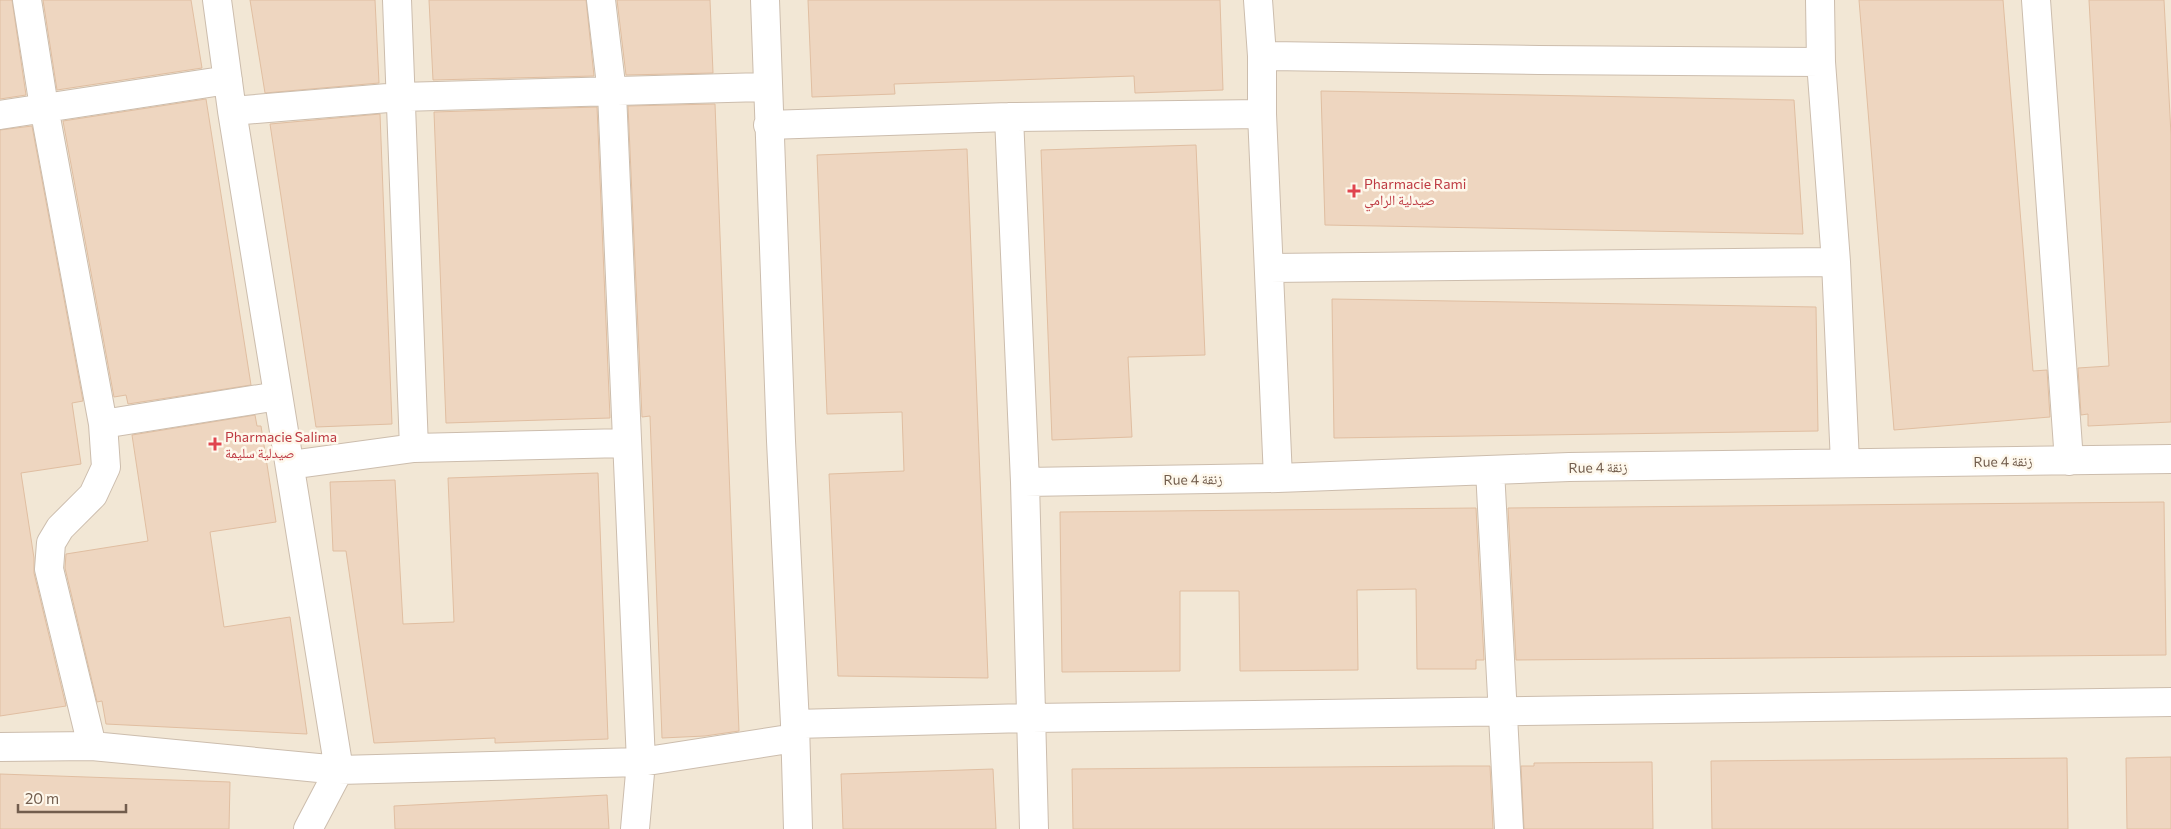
<svg xmlns="http://www.w3.org/2000/svg" width="2171" height="829" viewBox="0 0 2171 829" font-family="Commissioner,'Noto Naskh Arabic',sans-serif">
	<style>
		.residential { fill: #f2e7d5 }
		.building { fill: #eed6c0; stroke: #e0bea1 }
		.lines { fill: none; stroke-linecap: round; stroke-linejoin: round }
		.street-casing { stroke: #ccbdad; stroke-width: 30 }
		.street { stroke: #fff; stroke-width: 28 }
		.health-dot { fill: #e0444e; stroke: #fef8ec; stroke-width: 2 }
		.labels { text-anchor: middle; dominant-baseline: central; stroke-width: 5; stroke-linejoin: round; paint-order: stroke }
		.health-label { font-size: 14px; fill: #be3a42; stroke: #fef8ec; text-anchor: start }
		.street-label { font-size: 14px; fill: #725d4d; stroke: #fef8ec }
	</style>
	<rect width="100%" height="100%" fill="#fbf4e6"/>
	<!-- residential -->
	<path class="residential" d="M 0,0 L 2171,0 L 2171,829 L 0,829 Z"/>
	<!-- building -->
	<path class="building" d="M 0,0 L 12,0 L 26,95 L 0,99 Z
		M 43,0 L 191,0 L 202,68 L 57,90 Z
		M 250,0 L 375,0 L 379,83 L 265,93 Z
		M 429,0 L 586,0 L 594,76 L 433,80 Z
		M 617,0 L 710,0 L 713,73 L 626,75 Z
		M 808,0 L 1220,0 L 1223,90 L 1135,93 L 1134,76 L 894,84 L 895,94 L 812,97 Z
		M 1859,0 L 2003,0 L 2033,371 L 2047,370 L 2050,417 L 1894,430 Z
		M 2089,0 L 2164,0 L 2171,135 L 2171,422 L 2088,426 L 2088,414 L 2081,415 L 2078,368 L 2109,366 Z
		M 1321,91 L 1794,100 L 1803,234 L 1325,225 Z
		M 206,99 L 251,385 L 128,404 L 126,395 L 114,397 L 63,121 Z
		M 715,104 L 739,731 L 705,736 L 662,738 L 650,416 L 642,417 L 628,106 Z
		M 597,107 L 610,418 L 446,423 L 434,112 Z
		M 380,114 L 392,424 L 316,427 L 270,124 Z
		M 32,126 L 83,401 L 72,403 L 81,464 L 21,473 L 34,558 L 34,573 L 66,706 L 0,716 L 0,130 Z
		M 1196,145 L 1205,355 L 1128,357 L 1132,437 L 1052,440 L 1041,150 Z
		M 967,149 L 988,678 L 838,676 L 829,474 L 904,471 L 902,412 L 827,414 L 817,155 Z
		M 1332,299 L 1816,307 L 1818,431 L 1334,438 Z
		M 255,415 L 257,426 L 261,426 L 276,522 L 210,532 L 224,627 L 290,617 L 307,734 L 106,724 L 102,701 L 97,702 L 65,568 L 66,554 L 148,541 L 132,435 Z
		M 598,473 L 608,739 L 495,743 L 495,738 L 374,743 L 346,551 L 333,551 L 330,482 L 395,480 L 403,624 L 454,622 L 448,478 Z
		M 2164,502 L 2166,655 L 1516,660 L 1508,508 Z
		M 1476,508 L 1484,660 L 1476,660 L 1476,669 L 1417,669 L 1416,589 L 1357,590 L 1358,670 L 1240,671 L 1239,591 L 1180,591 L 1180,671 L 1062,672 L 1060,512 Z
		M 2171,757 L 2171,829 L 2127,829 L 2126,758 Z
		M 2067,758 L 2068,829 L 1712,829 L 1711,761 Z
		M 1652,762 L 1653,829 L 1524,829 L 1521,766 L 1534,766 L 1534,763 Z
		M 1455,766 L 1490,766 L 1493,829 L 1073,829 L 1072,769 Z
		M 993,769 L 996,829 L 843,829 L 841,774 Z
		M 0,774 L 230,782 L 229,829 L 0,829 Z
		M 607,795 L 609,829 L 395,829 L 394,806 Z"/>
	<g class="lines">
		<defs>
			<path id="street" d="M 27,0 L 44,107 L 103,424 L 106,467 L 93,495 L 60,528 L 51,543 L 49,569 L 92,746
				M 217,0 L 232,111 L 339,770 L 308,829
				M 397,0 L 414,448
				M 601,0 L 612,93 L 641,762 L 635,829
				M 765,0 L 781,441 L 795,724 L 798,829
				M 1258,0 L 1262,56 L 1262,114 L 1278,478
				M 1820,0 L 1821,62 L 1836,262 L 1845,463
				M 2036,0 L 2069,461
				M 1262,56 L 1539,60 L 1821,62
				M 232,111 L 400,97 L 767,87
				M 0,115 L 228,80
				M 1009,117 L 1025,482 L 1034,829
				M 768,125 L 1009,117 L 1262,114
				M 1270,268 L 1836,262
				M 103,424 L 278,396
				M 290,465 L 414,448 L 626,443
				M 1490,470 L 1509,829
				M 1025,482 L 1278,478 L 1569,467 L 2171,459
				M 795,724 L 1032,718 L 2171,702
				M 0,747 L 92,746 L 339,770 L 641,762 L 795,738"/>
		</defs>
		<!-- street casing -->
		<use href="#street" class="street-casing"/>
		<!-- street -->
		<use href="#street" class="street"/>
	</g>
	<!-- markers -->
	<g class="health-dot">
		<path d="M1351.5 183.5h5v5h5v5h-5v5h-5v-5h-5v-5h5z"/>
		<path d="M212.5 436.5h5v5h5v5h-5v5h-5v-5h-5v-5h5z"/>
	</g>
	<g class="labels">
		<!-- health labels -->
		<g class="health-label">
			<text x="1364" y="183">Pharmacie Rami<tspan x="1364" dy="16">صيدلية الرامي</tspan></text>
			<text x="225" y="436">Pharmacie Salima<tspan x="225" dy="16">صيدلية سليمة</tspan></text>
		</g>
		<!-- street labels -->
		<g class="street-label">
			<text transform="translate(2003 461) rotate(-1)">Rue 4 زنقة</text>
			<text transform="translate(1598 467) rotate(-1)">Rue 4 زنقة</text>
			<text transform="translate(1193 479) rotate(-1)">Rue 4 زنقة</text>
		</g>
	</g>
	<!-- scale -->
	<path d="M18 804v8h108v-8" fill="none" stroke="#725d4d" stroke-width="2.5"/>
	<text x="25" y="804" font-size="15" fill="#725d4d" stroke="#fef8ec" stroke-width="4" paint-order="stroke">20 m</text>
</svg>
